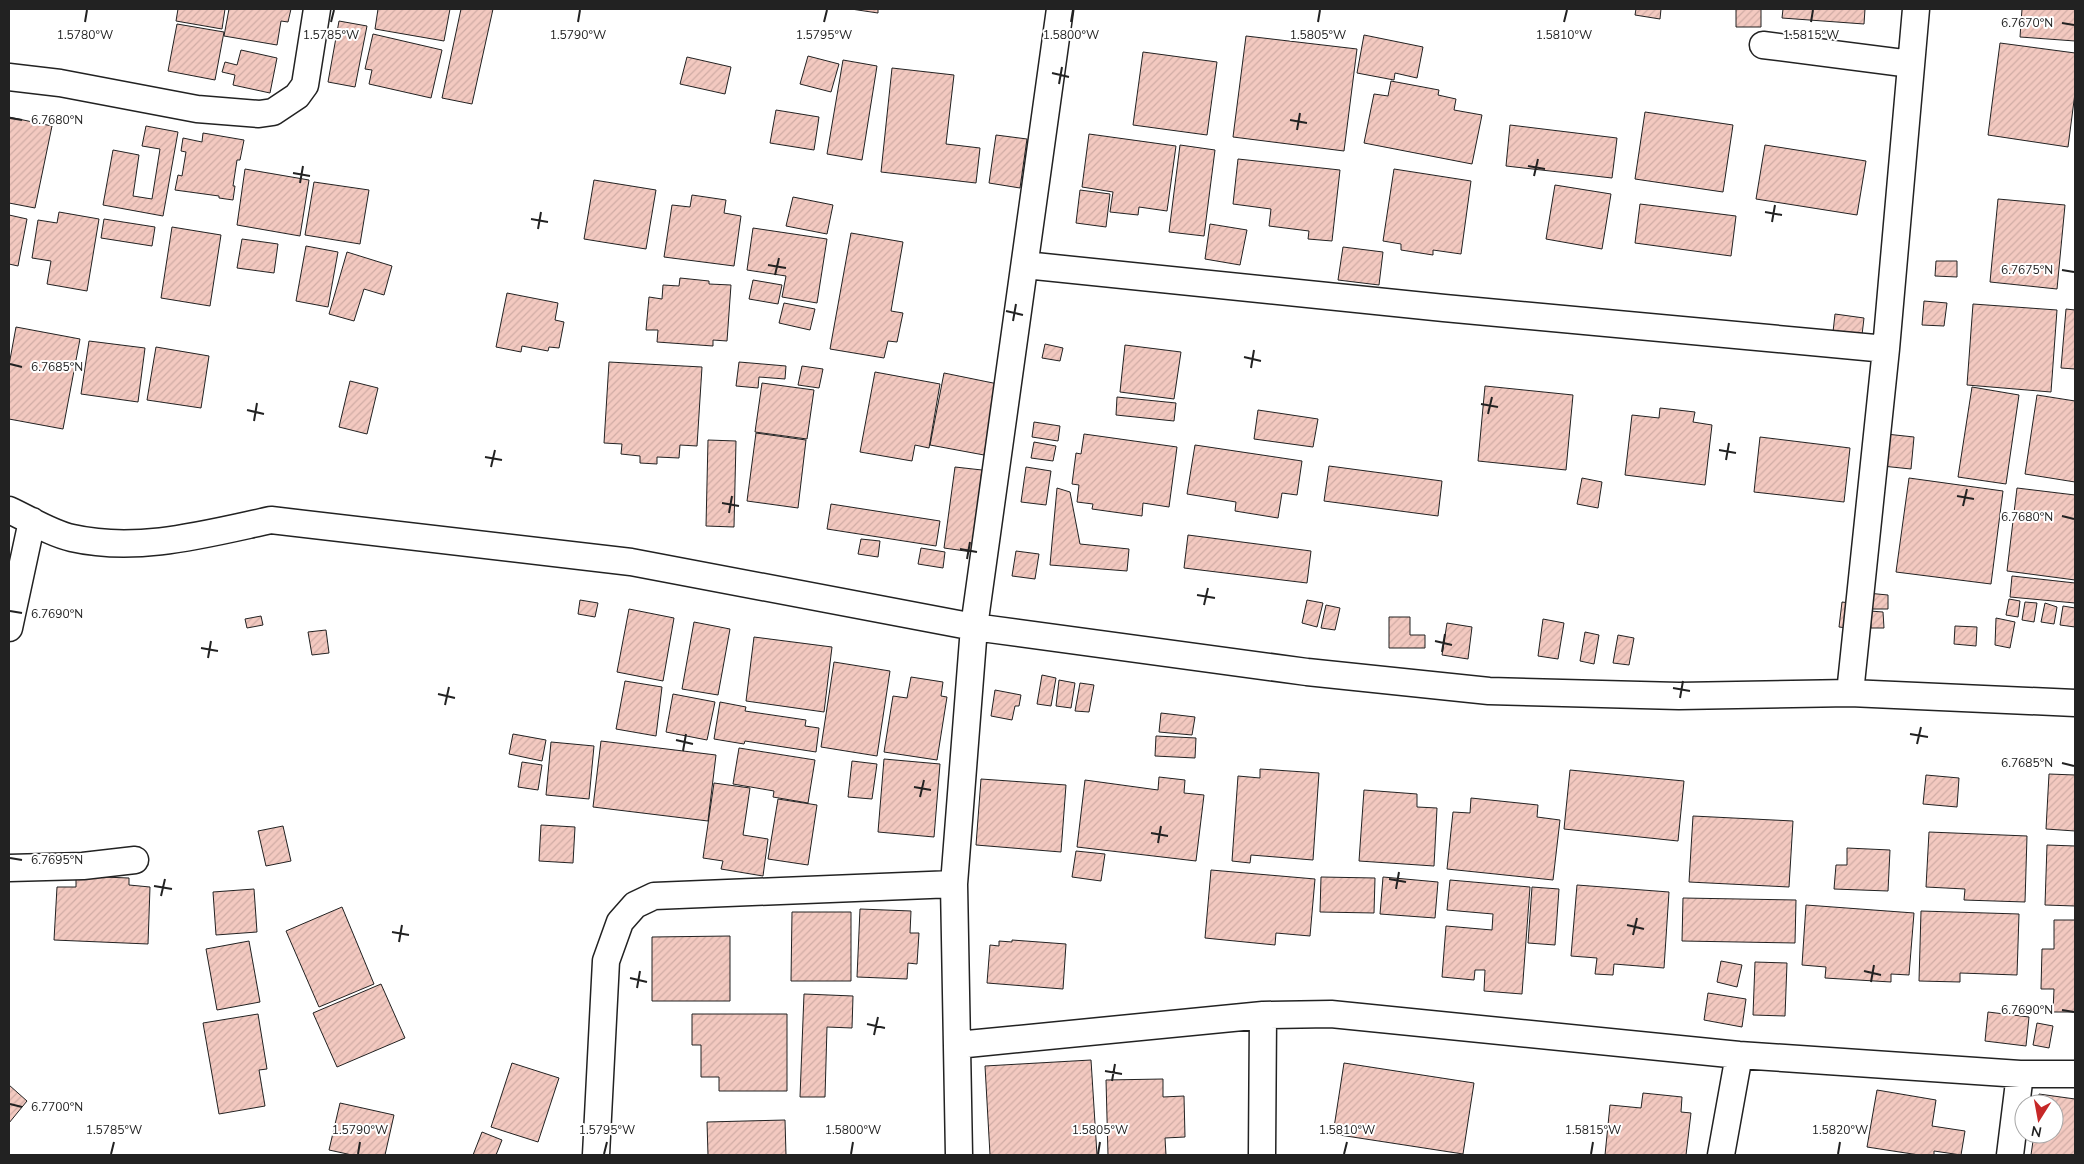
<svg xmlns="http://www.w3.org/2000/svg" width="2084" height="1164" viewBox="0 0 2084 1164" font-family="'Nunito Sans',sans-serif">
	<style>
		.building { fill: url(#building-hatch); stroke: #222 }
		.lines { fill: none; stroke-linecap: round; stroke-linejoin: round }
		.minor-casing { stroke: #222; stroke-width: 29 }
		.minor { stroke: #fff; stroke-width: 26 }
		.ticks { fill: none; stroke: #222; stroke-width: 2 }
		.ticks-label { font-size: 12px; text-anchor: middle; fill: #222; stroke: #fff; stroke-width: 4; stroke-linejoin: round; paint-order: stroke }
	</style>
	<defs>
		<pattern id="building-hatch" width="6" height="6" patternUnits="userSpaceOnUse" patternTransform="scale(1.25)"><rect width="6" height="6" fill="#f3c9c0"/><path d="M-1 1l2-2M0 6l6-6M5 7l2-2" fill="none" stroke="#d0aca5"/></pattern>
	</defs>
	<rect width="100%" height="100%" fill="#fff"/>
	<!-- building -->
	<path class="building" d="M 178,9 L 225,9 L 222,29 L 176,21 Z
		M 229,9 L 291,9 L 288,22 L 281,21 L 277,45 L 224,36 Z
		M 378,9 L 450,9 L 444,41 L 375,29 Z
		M 461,9 L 493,9 L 472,104 L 442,98 Z
		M 851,9 L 878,9 L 878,13 Z
		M 1636,9 L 1661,9 L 1660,19 L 1635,15 Z
		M 1736,9 L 1761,9 L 1761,27 L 1736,27 Z
		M 1783,9 L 1865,9 L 1864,24 L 1782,18 Z
		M 2022,9 L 2075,9 L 2075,41 L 2020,37 Z
		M 339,21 L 367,26 L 355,87 L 328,82 Z
		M 177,24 L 224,32 L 215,80 L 168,71 Z
		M 373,34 L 442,50 L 431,98 L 369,84 L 372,70 L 365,69 Z
		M 1364,35 L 1423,47 L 1417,78 L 1395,73 L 1394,80 L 1357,73 Z
		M 1246,36 L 1357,49 L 1344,151 L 1233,137 Z
		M 2000,43 L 2075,53 L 2075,93 L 2068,147 L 1988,135 Z
		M 241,50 L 277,58 L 270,93 L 233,85 L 235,75 L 222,72 L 225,62 L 237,65 Z
		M 1143,52 L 1217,62 L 1207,135 L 1133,125 Z
		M 808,56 L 839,64 L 831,92 L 800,84 Z
		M 687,57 L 731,67 L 725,94 L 680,84 Z
		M 843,60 L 877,66 L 862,160 L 827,154 Z
		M 892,68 L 954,75 L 946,144 L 980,148 L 976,183 L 881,172 Z
		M 1391,81 L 1439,90 L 1438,95 L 1456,99 L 1454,110 L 1482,115 L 1472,164 L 1364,143 L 1374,94 L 1388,96 Z
		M 776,110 L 819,117 L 814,150 L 770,143 Z
		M 1645,112 L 1733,125 L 1723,192 L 1635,179 Z
		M 9,117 L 52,126 L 35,208 L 9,203 Z
		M 1510,125 L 1617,138 L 1612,178 L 1506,166 Z
		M 146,126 L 178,132 L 163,216 L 103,205 L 113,150 L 139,155 L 133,196 L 152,199 L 160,149 L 142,146 Z
		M 203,133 L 244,140 L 240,160 L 237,160 L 233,186 L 235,186 L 233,200 L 219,198 L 219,196 L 175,190 L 178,175 L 182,176 L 186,152 L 181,151 L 183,138 L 202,142 Z
		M 1089,134 L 1176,146 L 1167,211 L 1139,207 L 1138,215 L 1110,212 L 1113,192 L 1082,187 Z
		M 996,135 L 1027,139 L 1020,188 L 989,183 Z
		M 1180,145 L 1215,150 L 1204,236 L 1169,232 Z
		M 1765,145 L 1866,161 L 1857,215 L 1756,199 Z
		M 1238,159 L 1340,170 L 1332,241 L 1308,239 L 1309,231 L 1269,226 L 1271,209 L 1233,204 Z
		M 245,169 L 309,180 L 300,236 L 237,225 Z
		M 1394,169 L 1471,181 L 1461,254 L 1433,250 L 1433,255 L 1401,250 L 1401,244 L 1383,241 Z
		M 594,180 L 656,190 L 646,249 L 584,239 Z
		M 314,182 L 369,190 L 360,244 L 305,235 Z
		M 1555,185 L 1611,194 L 1602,249 L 1546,239 Z
		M 1080,190 L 1110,194 L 1106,227 L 1076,223 Z
		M 692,195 L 726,200 L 724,213 L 741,216 L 734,266 L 664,257 L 672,205 L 690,207 Z
		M 793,197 L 833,205 L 827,234 L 786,226 Z
		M 1998,199 L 2065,205 L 2057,289 L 1990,282 Z
		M 1640,204 L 1736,216 L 1731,256 L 1635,243 Z
		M 59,212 L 99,219 L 87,291 L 47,284 L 51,261 L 32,258 L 38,220 L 57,223 Z
		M 9,215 L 27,219 L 18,266 L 9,264 Z
		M 104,219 L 155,227 L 152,246 L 101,238 Z
		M 1210,224 L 1247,230 L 1240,265 L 1205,259 Z
		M 172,227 L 221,235 L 210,306 L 161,298 Z
		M 753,228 L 827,239 L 817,303 L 782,297 L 786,276 L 747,270 Z
		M 851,233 L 903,242 L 891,311 L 903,313 L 897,342 L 888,341 L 884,358 L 830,349 Z
		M 242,239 L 278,244 L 274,273 L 237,268 Z
		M 306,246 L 338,252 L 328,307 L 296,301 Z
		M 1343,247 L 1383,252 L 1379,285 L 1338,280 Z
		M 347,252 L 392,266 L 384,295 L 364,289 L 354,321 L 329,314 Z
		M 1936,261 L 1957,261 L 1957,277 L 1935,276 Z
		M 680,278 L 709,281 L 709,284 L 731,285 L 727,341 L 713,340 L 713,346 L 657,342 L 658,330 L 646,330 L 649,297 L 662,299 L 663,285 L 679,286 Z
		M 753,280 L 782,285 L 778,304 L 749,299 Z
		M 507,293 L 558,303 L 555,320 L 564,322 L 559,348 L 549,347 L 548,351 L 522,346 L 521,352 L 496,347 Z
		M 1924,301 L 1947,303 L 1944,326 L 1922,325 Z
		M 784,303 L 815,309 L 810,330 L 779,323 Z
		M 1973,304 L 2057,310 L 2051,392 L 1967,385 Z
		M 2066,309 L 2075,310 L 2075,369 L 2061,368 Z
		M 1835,314 L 1864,318 L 1862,335 L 1833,332 Z
		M 16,327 L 80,339 L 63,429 L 9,419 L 9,365 Z
		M 89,341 L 145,348 L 138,402 L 81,394 Z
		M 1045,344 L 1063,348 L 1060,361 L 1042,358 Z
		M 1125,345 L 1181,352 L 1174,399 L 1120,392 Z
		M 156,347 L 209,356 L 201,408 L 147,400 Z
		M 609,362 L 702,367 L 697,446 L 680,445 L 679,458 L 657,457 L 657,464 L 640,463 L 640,456 L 621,454 L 622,444 L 604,443 Z
		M 739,362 L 786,366 L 785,379 L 759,377 L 758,388 L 736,386 Z
		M 802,366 L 823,369 L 819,388 L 798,385 Z
		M 875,372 L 940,384 L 929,448 L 915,445 L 912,461 L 860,452 Z
		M 944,373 L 998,384 L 984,455 L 930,445 Z
		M 350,381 L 378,388 L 367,434 L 339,427 Z
		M 762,383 L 814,390 L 807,439 L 755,432 Z
		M 1485,386 L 1573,395 L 1566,470 L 1478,461 Z
		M 1972,387 L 2019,395 L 2006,484 L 1958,477 Z
		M 2037,395 L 2075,401 L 2075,482 L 2025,474 Z
		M 1117,397 L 1176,403 L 1174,421 L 1116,415 Z
		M 1660,408 L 1695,412 L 1693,422 L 1712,425 L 1705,485 L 1625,475 L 1632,415 L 1659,418 Z
		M 1258,410 L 1318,419 L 1313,447 L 1254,439 Z
		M 1034,422 L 1060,426 L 1058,441 L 1032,437 Z
		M 756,433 L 806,440 L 798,508 L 747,501 Z
		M 1084,434 L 1177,447 L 1169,507 L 1143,503 L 1142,516 L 1092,509 L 1093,504 L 1077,502 L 1079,485 L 1072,484 L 1076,453 L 1081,454 Z
		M 1886,434 L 1914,437 L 1911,469 L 1882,466 Z
		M 1760,437 L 1850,448 L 1844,502 L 1754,492 Z
		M 708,440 L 736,441 L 734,527 L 706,526 Z
		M 1034,442 L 1056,446 L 1053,461 L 1031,458 Z
		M 1195,445 L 1302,461 L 1297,495 L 1282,493 L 1278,518 L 1235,511 L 1236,502 L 1187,494 Z
		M 1329,466 L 1442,481 L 1438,516 L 1324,501 Z
		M 955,467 L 982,470 L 972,552 L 944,548 Z
		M 1026,467 L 1051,471 L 1046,505 L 1021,502 Z
		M 1582,478 L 1602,482 L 1598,508 L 1577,504 Z
		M 1909,478 L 2003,491 L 1991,584 L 1896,572 Z
		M 1057,488 L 1070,492 L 1080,544 L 1129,549 L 1127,571 L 1050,565 Z
		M 2017,488 L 2075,495 L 2075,580 L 2007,571 Z
		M 831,504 L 940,521 L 936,546 L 827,529 Z
		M 1188,535 L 1311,551 L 1307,583 L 1184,568 Z
		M 861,539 L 880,541 L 878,557 L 858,554 Z
		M 921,548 L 945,552 L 943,568 L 918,564 Z
		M 1016,551 L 1039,554 L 1035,579 L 1012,576 Z
		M 2012,576 L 2075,583 L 2075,603 L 2010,597 Z
		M 1867,593 L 1888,595 L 1888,609 L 1866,609 Z
		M 2009,599 L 2020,601 L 2018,617 L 2006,615 Z
		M 580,600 L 598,603 L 595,617 L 578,614 Z
		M 1307,600 L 1323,603 L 1317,627 L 1302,623 Z
		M 1842,602 L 1858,604 L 1855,629 L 1839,627 Z
		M 2025,602 L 2037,603 L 2034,622 L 2022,620 Z
		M 2045,603 L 2057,607 L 2054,624 L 2041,622 Z
		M 1326,605 L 1340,608 L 1335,630 L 1321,628 Z
		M 2063,606 L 2075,608 L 2075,627 L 2060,625 Z
		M 629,609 L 674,618 L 663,681 L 617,672 Z
		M 1870,611 L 1883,612 L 1884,628 L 1871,628 Z
		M 261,616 L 263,625 L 247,628 L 245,619 Z
		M 1389,617 L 1410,617 L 1410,635 L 1425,635 L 1425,648 L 1389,648 Z
		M 1996,618 L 2015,622 L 2010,648 L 1995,645 Z
		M 1543,619 L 1564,623 L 1558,659 L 1538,656 Z
		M 694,622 L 730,629 L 718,695 L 682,689 Z
		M 1447,623 L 1472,627 L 1468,659 L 1442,655 Z
		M 1955,626 L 1977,627 L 1976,646 L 1954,644 Z
		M 326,630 L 329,653 L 312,655 L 308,632 Z
		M 1585,632 L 1599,635 L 1594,664 L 1580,661 Z
		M 1618,635 L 1634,638 L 1629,665 L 1613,663 Z
		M 754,637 L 832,647 L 824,712 L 746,701 Z
		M 834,662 L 890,671 L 877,756 L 821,747 Z
		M 1042,675 L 1056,678 L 1051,706 L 1037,704 Z
		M 911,677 L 943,682 L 941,696 L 947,697 L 937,760 L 884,752 L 893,696 L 907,698 Z
		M 1059,680 L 1075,683 L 1071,708 L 1056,706 Z
		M 625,681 L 662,687 L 656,736 L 616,729 Z
		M 1080,683 L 1094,685 L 1089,712 L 1075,711 Z
		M 995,690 L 1021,695 L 1019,706 L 1015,706 L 1012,720 L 991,716 Z
		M 673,694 L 715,702 L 707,740 L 666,732 Z
		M 720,702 L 746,707 L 745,711 L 806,720 L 805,726 L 819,728 L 816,752 L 745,741 L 744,744 L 714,739 Z
		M 1161,713 L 1195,717 L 1192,735 L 1159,732 Z
		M 513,734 L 546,740 L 542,761 L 509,754 Z
		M 1156,736 L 1196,738 L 1195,758 L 1155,756 Z
		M 601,741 L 716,755 L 708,821 L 593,807 Z
		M 551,742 L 594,746 L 589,799 L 546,795 Z
		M 739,748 L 815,760 L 808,803 L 773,797 L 774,791 L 733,784 Z
		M 884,759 L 940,764 L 934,837 L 878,832 Z
		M 852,761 L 877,764 L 872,799 L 848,797 Z
		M 522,762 L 542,765 L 538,790 L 518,787 Z
		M 1260,769 L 1319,773 L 1313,860 L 1251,855 L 1250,863 L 1232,861 L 1238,776 L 1260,778 Z
		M 1570,770 L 1684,781 L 1678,841 L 1564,829 Z
		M 2049,774 L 2075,775 L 2075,831 L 2046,829 Z
		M 1926,775 L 1959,778 L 1957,807 L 1923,804 Z
		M 1159,777 L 1185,780 L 1184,793 L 1204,795 L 1196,861 L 1077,847 L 1085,780 L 1158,790 Z
		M 981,779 L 1066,785 L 1061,852 L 976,845 Z
		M 714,783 L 750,788 L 743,835 L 768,839 L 763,876 L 721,869 L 723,861 L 703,858 Z
		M 1364,790 L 1417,794 L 1417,807 L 1437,808 L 1434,866 L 1359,861 Z
		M 1471,798 L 1538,805 L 1537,817 L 1560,820 L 1553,880 L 1447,869 L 1453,812 L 1470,813 Z
		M 778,799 L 817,805 L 808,865 L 768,859 Z
		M 1693,816 L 1793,821 L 1789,887 L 1689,882 Z
		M 541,825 L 575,827 L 573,863 L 539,861 Z
		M 283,826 L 291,861 L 266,866 L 258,831 Z
		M 1929,832 L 2027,836 L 2025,902 L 1964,900 L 1965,889 L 1926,887 Z
		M 2047,845 L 2075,846 L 2075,906 L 2045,905 Z
		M 1847,848 L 1890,850 L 1888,891 L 1834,889 L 1836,865 L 1847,865 Z
		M 1076,851 L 1105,854 L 1101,881 L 1072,877 Z
		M 1211,870 L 1315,879 L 1310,936 L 1276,933 L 1275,945 L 1205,938 Z
		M 76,876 L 129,878 L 129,885 L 150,887 L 148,944 L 54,940 L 57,887 L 76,887 Z
		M 1321,877 L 1375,878 L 1374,913 L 1320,912 Z
		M 1383,877 L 1438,882 L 1435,918 L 1380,914 Z
		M 1450,880 L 1530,887 L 1522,994 L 1484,991 L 1485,970 L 1475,970 L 1474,980 L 1442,977 L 1446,926 L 1492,930 L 1493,914 L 1447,910 Z
		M 1577,885 L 1669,892 L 1664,968 L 1614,964 L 1613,975 L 1595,974 L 1597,958 L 1571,956 Z
		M 1532,887 L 1559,889 L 1555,945 L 1528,943 Z
		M 254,889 L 257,932 L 216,935 L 213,892 Z
		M 1683,898 L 1796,900 L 1795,943 L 1682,941 Z
		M 1806,905 L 1914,913 L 1909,975 L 1891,974 L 1891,982 L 1825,978 L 1826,967 L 1802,965 Z
		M 342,907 L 374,984 L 319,1007 L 286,931 Z
		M 860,909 L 911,911 L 910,933 L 919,933 L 917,964 L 908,963 L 907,979 L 857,977 Z
		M 1921,911 L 2019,914 L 2017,975 L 1960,973 L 1960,982 L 1919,981 Z
		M 792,912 L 851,912 L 851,981 L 791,981 Z
		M 2054,920 L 2075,920 L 2075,1012 L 2053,1012 L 2054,989 L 2041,989 L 2042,949 L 2054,949 Z
		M 730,936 L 730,1001 L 652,1001 L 652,937 Z
		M 1012,940 L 1066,944 L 1063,989 L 987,983 L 990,945 L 999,946 L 999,941 L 1012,942 Z
		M 249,941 L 260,1002 L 217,1010 L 206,949 Z
		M 1721,961 L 1742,965 L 1737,987 L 1717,982 Z
		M 1755,962 L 1787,963 L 1785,1016 L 1753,1015 Z
		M 381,984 L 405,1038 L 337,1067 L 313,1013 Z
		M 1708,993 L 1746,999 L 1742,1027 L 1704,1020 Z
		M 804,994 L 853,996 L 852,1028 L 827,1027 L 825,1097 L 800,1097 Z
		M 1988,1012 L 2029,1017 L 2026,1046 L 1985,1041 Z
		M 258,1014 L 267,1069 L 259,1070 L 265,1106 L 219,1114 L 203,1023 Z
		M 692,1014 L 787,1014 L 787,1091 L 719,1091 L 719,1077 L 701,1077 L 701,1045 L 692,1045 Z
		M 2037,1023 L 2053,1026 L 2049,1048 L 2033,1045 Z
		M 1091,1060 L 1097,1155 L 990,1155 L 985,1066 Z
		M 512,1063 L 559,1078 L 538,1142 L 491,1127 Z
		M 1344,1063 L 1474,1083 L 1463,1154 L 1333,1134 Z
		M 1163,1079 L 1163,1097 L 1184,1096 L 1185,1137 L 1165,1138 L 1166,1155 L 1108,1155 L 1106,1080 Z
		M 9,1085 L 27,1101 L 9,1123 Z
		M 1877,1090 L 1936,1100 L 1932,1126 L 1965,1131 L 1961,1155 L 1934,1151 L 1934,1155 L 1919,1155 L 1867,1147 Z
		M 1643,1093 L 1682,1097 L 1681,1112 L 1691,1113 L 1686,1155 L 1605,1155 L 1610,1105 L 1641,1108 Z
		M 2039,1094 L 2075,1099 L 2075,1155 L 2031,1155 L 2034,1134 L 2054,1134 L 2054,1104 L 2037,1104 Z
		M 340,1103 L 394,1115 L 385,1155 L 352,1155 L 329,1150 Z
		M 785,1120 L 786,1155 L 708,1155 L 707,1122 Z
		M 482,1132 L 502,1140 L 496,1155 L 473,1155 Z"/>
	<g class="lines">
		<defs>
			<path id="minor" d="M 1763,45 L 1911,64
				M 9,77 L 60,83 L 197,109 L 259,114 L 273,112 L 297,96 L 305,85 L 317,9
				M 1025,265 L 1444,308 L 1886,349
				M 9,510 C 29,519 50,533 72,538 C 138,553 206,534 271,520 L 631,562 L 974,627 L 1307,672 L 1489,691 L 1679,696 L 1850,693 L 2075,703
				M 9,628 L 32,521
				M 1850,693 L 1886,349 L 1916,9
				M 9,868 L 83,866 L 135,860
				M 957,1045 L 1263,1015 L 1331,1014 L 1739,1055 L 2020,1074 L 2075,1074
				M 596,1155 L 606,961 L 620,922 L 635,905 L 654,896 L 954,884
				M 959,1155 L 954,884 L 974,627 L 1060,9
				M 1262,1155 L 1263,1015
				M 1721,1155 L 1739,1055
				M 2010,1155 L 2020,1074"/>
		</defs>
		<!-- minor casing -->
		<use href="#minor" class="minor-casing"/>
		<!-- minor -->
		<use href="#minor" class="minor"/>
	</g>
	<!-- ticks -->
	<path class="ticks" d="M 85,22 L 87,10M 331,22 L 334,10M 578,22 L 580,10M 824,22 L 827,10M 1071,22 L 1073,10M 1318,22 L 1320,10M 1564,22 L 1567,10M 1811,22 L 1813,10M 2062,23 L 2074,25M 1052,73 L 1069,77M 1059,84 L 1062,67M 10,118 L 22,120M 1290,120 L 1307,123M 1297,130 L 1300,113M 1528,166 L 1545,169M 293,173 L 310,176M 1534,176 L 1538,159M 300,183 L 303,166M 1765,212 L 1782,215M 531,219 L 548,222M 1772,222 L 1775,205M 538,229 L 541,212M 768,265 L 786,268M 2062,270 L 2074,272M 775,275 L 779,258M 1006,311 L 1023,315M 1013,321 L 1016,304M 1244,357 L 1261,361M 10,364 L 22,367M 1251,368 L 1254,350M 1481,404 L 1498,407M 247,410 L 264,414M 1488,414 L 1492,397M 254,421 L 257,403M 1719,450 L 1736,453M 485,457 L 502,460M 1726,460 L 1729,443M 491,467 L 495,450M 1957,496 L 1974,499M 722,503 L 739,506M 1963,506 L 1967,489M 729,513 L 732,496M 2062,516 L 2074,519M 960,549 L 977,552M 967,559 L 970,542M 1197,595 L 1215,598M 1204,605 L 1208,588M 10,611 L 22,613M 1435,641 L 1452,645M 201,648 L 218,651M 1442,652 L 1445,634M 208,658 L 211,641M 1673,688 L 1690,691M 438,694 L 455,698M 1680,698 L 1683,681M 445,705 L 449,687M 1910,734 L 1928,737M 676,740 L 693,744M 1917,744 L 1921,727M 683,751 L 686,734M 2062,763 L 2074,766M 914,787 L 931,790M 920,797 L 924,780M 1151,833 L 1168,836M 1158,843 L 1161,826M 10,858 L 22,860M 1389,879 L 1406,882M 154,886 L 172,889M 1396,889 L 1399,872M 161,896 L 165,879M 1627,925 L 1644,929M 392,932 L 409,935M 1633,935 L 1637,918M 399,942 L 402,925M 1864,971 L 1881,975M 630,978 L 647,982M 1871,982 L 1874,965M 637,988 L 640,971M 2062,1010 L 2074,1012M 867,1024 L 885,1028M 874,1035 L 878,1017M 1105,1071 L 1122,1074M 1112,1081 L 1115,1064M 10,1104 L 22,1107M 111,1154 L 114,1142M 358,1154 L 360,1142M 604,1154 L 607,1142M 851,1154 L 853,1142M 1098,1154 L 1100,1142M 1344,1154 L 1347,1142M 1591,1154 L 1593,1142M 1838,1154 L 1840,1142"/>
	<g class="ticks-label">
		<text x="2027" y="27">6.7670°N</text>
		<text x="85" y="39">1.5780°W</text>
		<text x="331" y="39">1.5785°W</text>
		<text x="578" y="39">1.5790°W</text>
		<text x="824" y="39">1.5795°W</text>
		<text x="1071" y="39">1.5800°W</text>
		<text x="1318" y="39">1.5805°W</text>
		<text x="1564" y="39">1.5810°W</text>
		<text x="1811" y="39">1.5815°W</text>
		<text x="57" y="124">6.7680°N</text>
		<text x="2027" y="274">6.7675°N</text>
		<text x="57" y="371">6.7685°N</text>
		<text x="2027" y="521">6.7680°N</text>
		<text x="57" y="618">6.7690°N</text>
		<text x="2027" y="767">6.7685°N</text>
		<text x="57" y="864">6.7695°N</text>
		<text x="2027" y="1014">6.7690°N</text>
		<text x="57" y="1111">6.7700°N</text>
		<text x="114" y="1134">1.5785°W</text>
		<text x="360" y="1134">1.5790°W</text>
		<text x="607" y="1134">1.5795°W</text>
		<text x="853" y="1134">1.5800°W</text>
		<text x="1100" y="1134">1.5805°W</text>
		<text x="1347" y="1134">1.5810°W</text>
		<text x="1593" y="1134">1.5815°W</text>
		<text x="1840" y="1134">1.5820°W</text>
	</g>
	<!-- border -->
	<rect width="2084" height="1164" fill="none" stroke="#222222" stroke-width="20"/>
	<!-- north arrow -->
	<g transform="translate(2039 1119) rotate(191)"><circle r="24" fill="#ffffff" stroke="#a7a7a7"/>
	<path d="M0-4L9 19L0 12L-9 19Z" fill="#c62828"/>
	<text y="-8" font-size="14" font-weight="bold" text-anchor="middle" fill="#222222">N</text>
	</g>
</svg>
